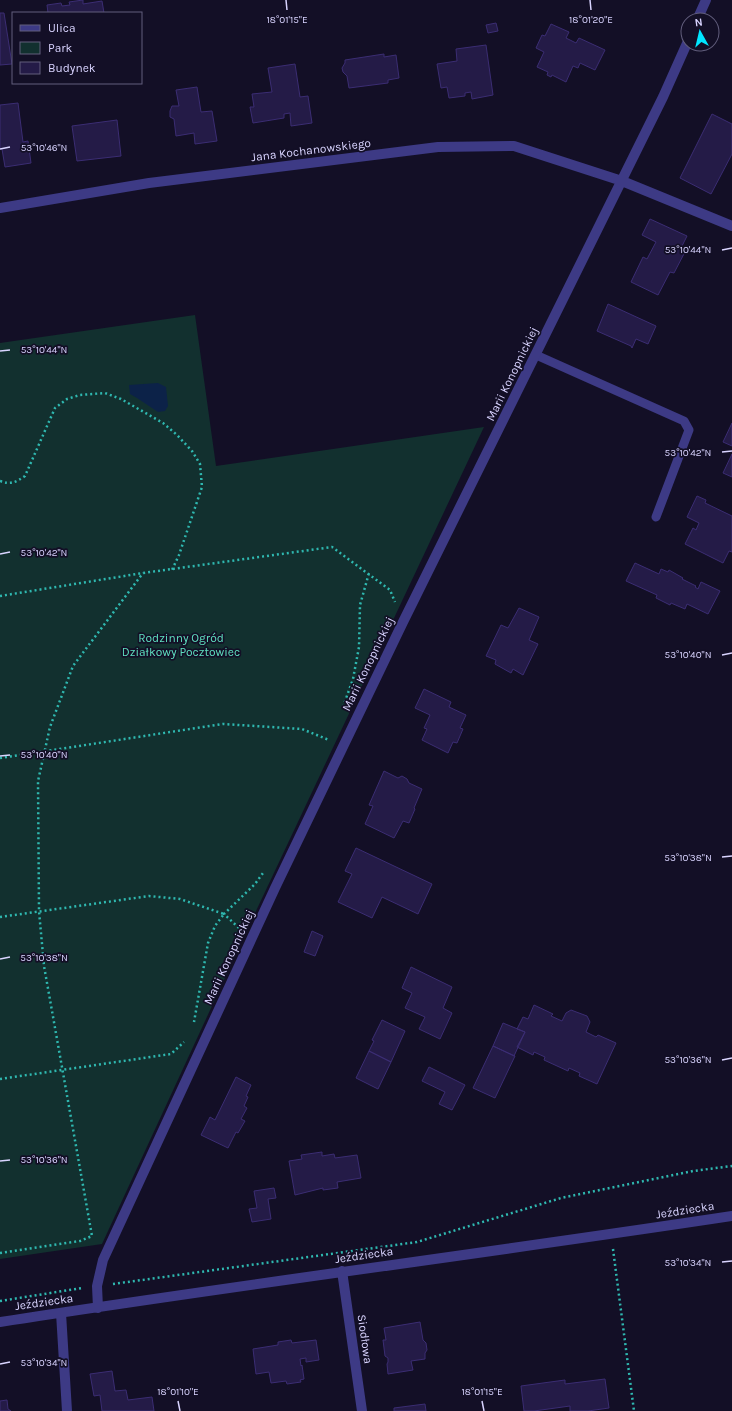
<svg xmlns="http://www.w3.org/2000/svg" width="732" height="1411" viewBox="0 0 732 1411" font-family="Karla,sans-serif">
	<style>
		.green { fill: #12302f }
		.water { fill: #0c2248 }
		.building { fill: #241b47; stroke: #3b2d73 }
		.lines { fill: none; stroke-linecap: round; stroke-linejoin: round }
		.path { stroke: #2fb8b0; stroke-width: 2.5; stroke-dasharray: 2 3; stroke-linecap: butt }
		.service { stroke: #3d3a85; stroke-width: 9 }
		.minor { stroke: #3d3a85; stroke-width: 10 }
		.ticks { fill: none; stroke: #d9d4ff; stroke-width: 1.5 }
		.labels { text-anchor: middle; dominant-baseline: central; stroke-width: 3.5; stroke-linejoin: round; paint-order: stroke }
		.street-label { font-size: 12px; fill: #d9d4ff; stroke: #130f26 }
		.park-label { font-size: 12px; fill: #5fe0c0; stroke: #130f26 }
		.ticks-label { font-size: 10px; text-anchor: middle; fill: #d9d4ff; stroke: #130f26; stroke-width: 3.5; stroke-linejoin: round; paint-order: stroke }
	</style>
	<rect width="100%" height="100%" fill="#130f26"/>
	<!-- green -->
	<path class="green" d="M 195,315 L 216,466 L 484,427 L 248,928 L 102,1244 L 0,1259 L 0,343 Z"/>
	<!-- water -->
	<path class="water" d="M 158,383 L 166,387 L 168,406 L 165,411 L 158,412 L 137,398 L 130,394 L 129,385 Z"/>
	<!-- building -->
	<path class="building" d="M 83,0 L 83,4 L 102,1 L 104,13 L 48,13 L 47,5 L 61,3 L 62,6 L 70,5 L 69,2 Z
		M 0,13 L 4,13 L 12,64 L 0,65 Z
		M 496,23 L 498,31 L 488,33 L 486,25 Z
		M 551,24 L 569,32 L 566,38 L 576,43 L 579,38 L 605,50 L 595,70 L 580,63 L 578,68 L 573,66 L 566,82 L 552,75 L 551,77 L 547,75 L 548,72 L 537,67 L 544,52 L 536,48 L 542,35 L 545,36 Z
		M 486,45 L 493,95 L 472,99 L 471,92 L 465,93 L 465,96 L 449,98 L 447,87 L 441,88 L 437,64 L 457,61 L 456,49 Z
		M 384,54 L 384,57 L 396,55 L 399,78 L 388,80 L 388,83 L 349,88 L 347,76 L 343,72 L 342,68 L 345,63 L 345,60 Z
		M 295,64 L 300,97 L 308,96 L 312,123 L 291,126 L 290,113 L 284,114 L 284,118 L 253,123 L 250,107 L 254,107 L 252,94 L 272,92 L 268,68 Z
		M 197,87 L 201,112 L 212,111 L 217,141 L 195,144 L 194,133 L 176,136 L 174,119 L 170,117 L 170,111 L 172,106 L 179,106 L 176,90 Z
		M 18,103 L 23,142 L 28,141 L 31,163 L 5,167 L 2,149 L 0,149 L 0,105 Z
		M 712,114 L 732,124 L 732,154 L 711,194 L 680,178 Z
		M 117,120 L 121,156 L 77,161 L 72,126 Z
		M 650,219 L 687,236 L 681,248 L 686,250 L 674,273 L 670,272 L 658,295 L 631,282 L 643,257 L 647,259 L 656,242 L 642,235 Z
		M 608,304 L 656,326 L 648,344 L 636,339 L 632,348 L 631,346 L 597,331 Z
		M 732,423 L 732,446 L 723,442 Z
		M 732,454 L 732,477 L 723,473 Z
		M 697,496 L 706,500 L 705,503 L 732,516 L 732,552 L 729,551 L 723,563 L 685,544 L 693,528 L 696,530 L 699,523 L 687,517 Z
		M 635,563 L 659,574 L 661,569 L 668,572 L 669,570 L 683,578 L 682,579 L 696,586 L 695,587 L 698,589 L 701,582 L 720,591 L 708,614 L 687,604 L 685,609 L 671,603 L 670,605 L 656,598 L 657,595 L 626,581 Z
		M 519,608 L 539,617 L 529,640 L 538,644 L 523,675 L 513,669 L 511,673 L 495,664 L 496,660 L 486,656 L 501,625 L 508,628 Z
		M 424,689 L 451,702 L 449,707 L 466,715 L 460,728 L 463,729 L 457,743 L 453,742 L 448,753 L 422,740 L 427,729 L 424,728 L 430,715 L 415,708 Z
		M 384,771 L 398,778 L 402,776 L 407,779 L 409,783 L 422,789 L 414,808 L 415,809 L 409,823 L 403,821 L 394,838 L 365,824 L 373,806 L 369,805 Z
		M 356,848 L 432,884 L 418,914 L 382,897 L 372,918 L 338,902 L 352,874 L 345,871 Z
		M 312,931 L 323,936 L 315,956 L 304,952 Z
		M 411,967 L 452,987 L 443,1008 L 452,1013 L 440,1039 L 419,1029 L 425,1017 L 405,1008 L 412,993 L 402,988 Z
		M 534,1005 L 553,1014 L 551,1016 L 562,1021 L 566,1013 L 571,1010 L 587,1016 L 590,1022 L 586,1032 L 596,1037 L 598,1035 L 616,1043 L 597,1084 L 579,1076 L 580,1073 L 569,1068 L 568,1071 L 544,1060 L 545,1057 L 534,1052 L 533,1055 L 517,1047 L 525,1032 L 517,1029 L 523,1017 L 528,1019 Z
		M 382,1020 L 405,1031 L 391,1062 L 369,1051 L 374,1041 L 372,1040 Z
		M 503,1023 L 525,1032 L 514,1056 L 493,1046 Z
		M 493,1046 L 515,1056 L 495,1098 L 473,1088 Z
		M 369,1051 L 391,1062 L 378,1089 L 356,1078 Z
		M 429,1067 L 465,1085 L 452,1110 L 439,1104 L 445,1092 L 422,1081 Z
		M 236,1077 L 251,1085 L 246,1096 L 248,1097 L 244,1106 L 247,1108 L 241,1119 L 245,1121 L 238,1133 L 236,1132 L 228,1148 L 201,1135 L 210,1117 L 215,1120 Z
		M 322,1152 L 322,1156 L 334,1154 L 335,1158 L 357,1155 L 361,1178 L 337,1182 L 338,1188 L 323,1190 L 323,1188 L 295,1195 L 289,1161 L 302,1159 L 301,1155 Z
		M 274,1188 L 276,1198 L 268,1199 L 271,1219 L 252,1222 L 249,1209 L 257,1208 L 254,1191 Z
		M 420,1322 L 423,1340 L 426,1343 L 427,1350 L 425,1353 L 425,1359 L 411,1361 L 413,1370 L 388,1374 L 387,1364 L 388,1362 L 388,1358 L 385,1356 L 383,1340 L 386,1340 L 384,1328 Z
		M 291,1340 L 292,1343 L 316,1340 L 319,1360 L 306,1362 L 306,1358 L 300,1359 L 301,1366 L 302,1365 L 304,1379 L 300,1380 L 301,1382 L 287,1384 L 286,1381 L 271,1383 L 269,1372 L 256,1374 L 253,1349 L 278,1345 L 278,1342 Z
		M 112,1371 L 115,1391 L 126,1390 L 128,1400 L 152,1397 L 154,1411 L 102,1411 L 100,1395 L 94,1396 L 90,1374 Z
		M 605,1379 L 609,1408 L 588,1411 L 570,1411 L 570,1406 L 534,1411 L 524,1411 L 521,1386 L 565,1380 L 565,1384 Z
		M 7,1400 L 8,1409 L 11,1411 L 0,1411 L 0,1401 Z
		M 425,1404 L 426,1411 L 394,1411 L 394,1408 Z"/>
	<g class="lines">
		<!-- path -->
		<path class="path" d="M 0,481 C 11,485 16,482 25,476 L 55,408 L 67,399 L 80,395 L 105,393 L 121,399 L 163,423 L 177,435 L 192,451 L 200,464 L 202,487 L 179,555 L 172,570
			M 0,596 L 143,573 L 332,547 L 390,590 L 395,602
			M 343,707 L 353,679 L 359,647 L 360,605 L 369,573
			M 0,758 L 223,724 L 302,729 L 329,740
			M 0,917 L 149,896 L 180,899 L 224,914 L 215,926 L 208,943 L 194,1022
			M 239,928 L 224,914 L 255,884 L 263,873
			M 0,1079 L 171,1054 L 184,1042
			M 613,1249 L 634,1411
			M 0,1253 L 80,1241 L 92,1236 L 44,966 L 39,911 L 38,781 L 50,727 L 73,666 L 143,573
			M 113,1284 L 417,1242 L 561,1198 L 693,1171 L 732,1166
			M 0,1301 L 82,1288"/>
		<!-- service -->
		<path class="service" d="M 536,355 L 684,421 L 689,430 L 656,517"/>
		<!-- minor -->
		<path class="minor" d="M 697,20 L 706,0
			M 0,208 L 149,183 L 438,147 L 514,146 L 622,181 L 732,226
			M 342,1271 L 362,1411
			M 98,1308 L 97,1286 L 103,1260 L 275,888 L 403,622 L 663,97 L 688,41
			M 61,1313 L 67,1411
			M 0,1322 C 244,1284 488,1253 732,1216"/>
	</g>
	<!-- ticks -->
	<path class="ticks" d="M 286,0 L 287,10M 590,0 L 591,10M 0,149 L 10,147M 722,250 L 732,248M 0,351 L 10,350M 722,452 L 732,451M 0,554 L 10,552M 722,655 L 732,653M 0,756 L 10,755M 722,857 L 732,856M 0,959 L 10,957M 722,1060 L 732,1058M 0,1161 L 10,1160M 722,1262 L 732,1261M 0,1364 L 10,1362M 178,1401 L 180,1411M 482,1401 L 484,1411"/>
	<g class="labels">
		<!-- street labels -->
		<g class="street-label">
			<text transform="translate(311 150) rotate(-7)">Jana Kochanowskiego</text>
			<text transform="translate(512 374) rotate(-64)">Marii Konopnickiej</text>
			<text transform="translate(368 664) rotate(-64)">Marii Konopnickiej</text>
			<text transform="translate(229 957) rotate(-65)">Marii Konopnickiej</text>
			<text transform="translate(685 1210) rotate(-9)">Jeździecka</text>
			<text transform="translate(364 1255) rotate(-8)">Jeździecka</text>
			<text transform="translate(44 1302) rotate(-8)">Jeździecka</text>
			<text transform="translate(365 1339) rotate(82)">Siodłowa</text>
		</g>
		<!-- park labels -->
		<g class="park-label">
			<text x="181" y="638">Rodzinny Ogród<tspan x="181" dy="14">Działkowy Pocztowiec</tspan></text>
		</g>
	</g>
	<g class="ticks-label">
		<text x="287" y="23">18°01'15"E</text>
		<text x="591" y="23">18°01'20"E</text>
		<text x="44" y="151">53°10'46"N</text>
		<text x="688" y="253">53°10'44"N</text>
		<text x="44" y="353">53°10'44"N</text>
		<text x="688" y="456">53°10'42"N</text>
		<text x="44" y="556">53°10'42"N</text>
		<text x="688" y="658">53°10'40"N</text>
		<text x="44" y="758">53°10'40"N</text>
		<text x="688" y="861">53°10'38"N</text>
		<text x="44" y="961">53°10'38"N</text>
		<text x="688" y="1063">53°10'36"N</text>
		<text x="44" y="1163">53°10'36"N</text>
		<text x="688" y="1266">53°10'34"N</text>
		<text x="44" y="1366">53°10'34"N</text>
		<text x="178" y="1395">18°01'10"E</text>
		<text x="482" y="1395">18°01'15"E</text>
	</g>
	<!-- legend -->
	<rect x="12" y="12" width="130" height="72" fill="#130f26" stroke="#625e7d"/>
	<rect x="20" y="25" width="20" height="6" fill="#3d3a85" stroke="#625e7d"/>
	<text x="48" y="32" font-size="12" fill="#d9d4ff">Ulica</text>
	<rect x="20" y="42" width="20" height="12" fill="#12302f" stroke="#625e7d"/>
	<text x="48" y="52" font-size="12" fill="#d9d4ff">Park</text>
	<rect x="20" y="62" width="20" height="12" fill="#241b47" stroke="#625e7d"/>
	<text x="48" y="72" font-size="12" fill="#d9d4ff">Budynek</text>
	<!-- north arrow -->
	<g transform="translate(700 32) rotate(352)"><circle r="19" fill="#130f26" stroke="#625e7d"/>
	<path d="M0-3L7 15L0 10L-7 15Z" fill="#00e5ff"/>
	<text y="-6" font-size="11" font-weight="bold" text-anchor="middle" fill="#d9d4ff">N</text>
	</g>
</svg>
